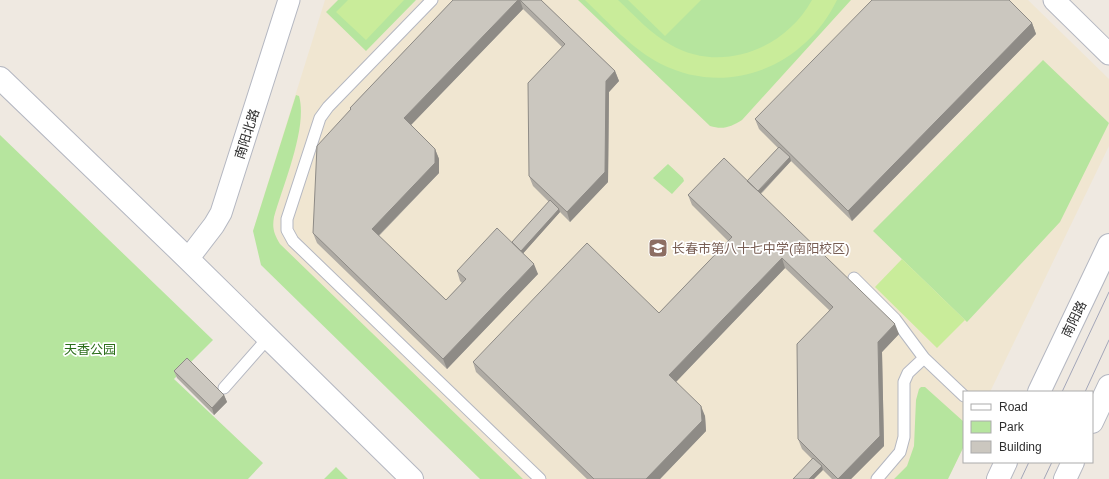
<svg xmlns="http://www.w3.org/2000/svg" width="1109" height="479" viewBox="0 0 1109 479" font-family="Arial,'Noto Sans SC',sans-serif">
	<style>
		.education { fill: #f0e6d1 }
		.green { fill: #b6e59e }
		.pitch { fill: #c9ec9a }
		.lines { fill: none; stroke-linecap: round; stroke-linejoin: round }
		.service-casing { stroke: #b4b7c1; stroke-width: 13 }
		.minor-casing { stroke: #b4b7c1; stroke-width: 23 }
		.tertiary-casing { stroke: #b4b7c1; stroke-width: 24 }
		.secondary-casing { stroke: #b4b7c1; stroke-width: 24 }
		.service { stroke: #fff; stroke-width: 11 }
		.minor { stroke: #fff; stroke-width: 21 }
		.tertiary { stroke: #fff; stroke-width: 22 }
		.secondary { stroke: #fff; stroke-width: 22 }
		.tram { stroke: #a3a6b8; stroke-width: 1 }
		.wall { fill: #afaba4; fill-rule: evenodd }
		.shaded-wall { fill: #8e8b86 }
		.building { fill: #cbc7bf; stroke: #8e8b86 }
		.labels { text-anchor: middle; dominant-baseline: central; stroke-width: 3.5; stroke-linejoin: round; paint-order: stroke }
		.street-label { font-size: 13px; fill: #2e2e2e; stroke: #fff }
		.education-label { font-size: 13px; fill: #785e54; stroke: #fff; text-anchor: start }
		.park-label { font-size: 13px; fill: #2c6e1b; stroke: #fff }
	</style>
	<rect width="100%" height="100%" fill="#efe9e1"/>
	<!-- education -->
	<path class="education" d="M 325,0 L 1028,0 L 1109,79 L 1109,146 L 990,392 L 964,392 L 964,446 L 948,479 L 482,479 L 253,231 Z"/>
	<!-- green -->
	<path class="green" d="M 338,0 L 416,0 L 366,51 L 326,12 Z
		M 578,0 L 851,0 L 742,120 C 731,127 723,130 710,126 Z
		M 1043,60 L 1109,123 L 1060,222 L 967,322 L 873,231 Z
		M 296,95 L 299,96 C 308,127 283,185 274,217 C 272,228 274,234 280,244 L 523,479 L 480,479 L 261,265 L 253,231 Z
		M 0,135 L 213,340 L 174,379 L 263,463 L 248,479 L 0,479 Z
		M 668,164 L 683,178 L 684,181 L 672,194 L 653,178 Z
		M 921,387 L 925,387 L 964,422 L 964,446 L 948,479 L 894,479 L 907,466 L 914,446 L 916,400 L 919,389 Z
		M 336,467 L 348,479 L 324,479 Z"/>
	<!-- pitch -->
	<path class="pitch" d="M 348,0 L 404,0 L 366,40 L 336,12 Z
		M 585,0 L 618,0 C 635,16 651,34 671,45 C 722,74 785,49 812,0 L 837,0 C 805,66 729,98 661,64 C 632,49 608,22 585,0 Z
		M 628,0 L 701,0 L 665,36 Z
		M 902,259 L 965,320 L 937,348 L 875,287 Z"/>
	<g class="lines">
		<defs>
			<path id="service" d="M 432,0 L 328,107 L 320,118 L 287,219 L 287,230 L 293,241 L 540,479
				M 854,278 L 895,319 L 924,358 L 964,396
				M 224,388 L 268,338
				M 877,479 L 900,452 L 904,437 L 904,382 L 908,373 L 924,358"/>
			<path id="minor" d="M 1054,0 L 1109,54
				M 188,259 L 214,225 L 221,213 L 289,0"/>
			<path id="tertiary" d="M 0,78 L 188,259 L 412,479"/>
			<path id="secondary" d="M 1039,392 L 1109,245
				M 1092,422 L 1109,386
				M 998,479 L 1006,462
				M 1065,479 L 1073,462"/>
		</defs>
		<!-- service casing -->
		<use href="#service" class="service-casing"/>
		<!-- minor casing -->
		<use href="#minor" class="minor-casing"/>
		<!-- tertiary casing -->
		<use href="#tertiary" class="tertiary-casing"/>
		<!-- secondary casing -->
		<use href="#secondary" class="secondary-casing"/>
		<!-- service -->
		<use href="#service" class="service"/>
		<!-- minor -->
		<use href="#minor" class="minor"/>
		<!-- tertiary -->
		<use href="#tertiary" class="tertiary"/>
		<!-- secondary -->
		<use href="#secondary" class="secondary"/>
		<!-- tram -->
		<path class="tram" d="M 1062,392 L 1109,292
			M 1085,392 L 1109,340
			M 1021,479 L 1029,462
			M 1044,479 L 1052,462"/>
	</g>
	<!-- wall -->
	<path class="wall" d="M 453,0 L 541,0 L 615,71 L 619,81 L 609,92 L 608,182 L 570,222 L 560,212 L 523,253 L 538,274 L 447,369 L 317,243 L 313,233 L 350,110 L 350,108 ZM 523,9 L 562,47 L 529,176 L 533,186 L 549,202 L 512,242 L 457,271 L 460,281 L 462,283 L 446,300 L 379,236 L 439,173 L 439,159 L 435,149 L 411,125 Z
		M 1032,23 L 1036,34 L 852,221 L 791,161 L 761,194 L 899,334 L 882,352 L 884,446 L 851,479 L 832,479 L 802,449 L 798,439 L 829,310 L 785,268 L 676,382 L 705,416 L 706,431 L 660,479 L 587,479 L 476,372 L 473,362 L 659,313 L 728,241 L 692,205 L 688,195 L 747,181 L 778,148 L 759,129 L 755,119 Z
		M 174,371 L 224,395 L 227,402 L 214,415 L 177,378 Z"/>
	<!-- shaded-wall -->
	<path class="shaded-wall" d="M 518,0 L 520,0 L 523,9 L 408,128 L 404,118 Z
		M 1032,23 L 1036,34 L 852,221 L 848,211 Z
		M 615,71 L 619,81 L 609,92 L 608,182 L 570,222 L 567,212 L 606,81 Z
		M 435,149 L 439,159 L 439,173 L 375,239 L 372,229 Z
		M 790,157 L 791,161 L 757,197 L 756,194 Z
		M 559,209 L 560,212 L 520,257 L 519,253 Z
		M 782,258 L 785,268 L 673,385 L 669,375 Z
		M 534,264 L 538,274 L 447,369 L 443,359 Z
		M 895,324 L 899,334 L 882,352 L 884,446 L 851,479 L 838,479 L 878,342 Z
		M 224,395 L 227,402 L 214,415 L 212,408 Z
		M 701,406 L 705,416 L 706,431 L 660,479 L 646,479 Z
		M 822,466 L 823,470 L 814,479 L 809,479 Z"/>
	<!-- building -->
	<path class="building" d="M 453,0 L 518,0 L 404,118 L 435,149 L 435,163 L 372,229 L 446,300 L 466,279 L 457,271 L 497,228 L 534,264 L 443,359 L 313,233 L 317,146 L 351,109 L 350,108 Z
		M 520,0 L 541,0 L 615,71 L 606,81 L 605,172 L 567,212 L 529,176 L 528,83 L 565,44 Z
		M 872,0 L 1009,0 L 1032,23 L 848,211 L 755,119 Z
		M 779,147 L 790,157 L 758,191 L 747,181 Z
		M 724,158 L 895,324 L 878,342 L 880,436 L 838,479 L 798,439 L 797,344 L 833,307 L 782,258 L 669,375 L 701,406 L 702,421 L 646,479 L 594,479 L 473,362 L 587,243 L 659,313 L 732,237 L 688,195 Z
		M 550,200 L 559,209 L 521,251 L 512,242 Z
		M 187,358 L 224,395 L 212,408 L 174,371 Z
		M 813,458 L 822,466 L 809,479 L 793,479 Z"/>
	<!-- icons -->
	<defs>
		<symbol id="school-square" viewBox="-11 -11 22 22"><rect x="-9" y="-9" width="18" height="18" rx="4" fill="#8d6e63" stroke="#fff"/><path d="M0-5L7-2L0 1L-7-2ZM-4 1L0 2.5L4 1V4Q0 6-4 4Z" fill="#fff"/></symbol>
	</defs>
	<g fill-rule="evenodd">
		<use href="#school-square" x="647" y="237" width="22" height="22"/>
	</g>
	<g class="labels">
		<!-- street labels -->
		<g class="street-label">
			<text transform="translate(247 134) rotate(-72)">南阳北路</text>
			<text transform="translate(1074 319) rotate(-64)">南阳路</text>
		</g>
		<!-- education labels -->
		<g class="education-label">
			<text x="672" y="248">长春市第八十七中学(南阳校区)</text>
		</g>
		<!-- park labels -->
		<g class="park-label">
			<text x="90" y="349">天香公园</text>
		</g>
	</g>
	<!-- legend -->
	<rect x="963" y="391" width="130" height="72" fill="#ffffff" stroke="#ababab"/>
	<rect x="971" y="404" width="20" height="6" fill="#ffffff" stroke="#ababab"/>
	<text x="999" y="411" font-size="12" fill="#2e2e2e">Road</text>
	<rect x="971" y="421" width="20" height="12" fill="#b6e59e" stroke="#ababab"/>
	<text x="999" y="431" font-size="12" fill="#2e2e2e">Park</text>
	<rect x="971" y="441" width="20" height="12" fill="#cbc7bf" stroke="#ababab"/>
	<text x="999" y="451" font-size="12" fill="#2e2e2e">Building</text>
</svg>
